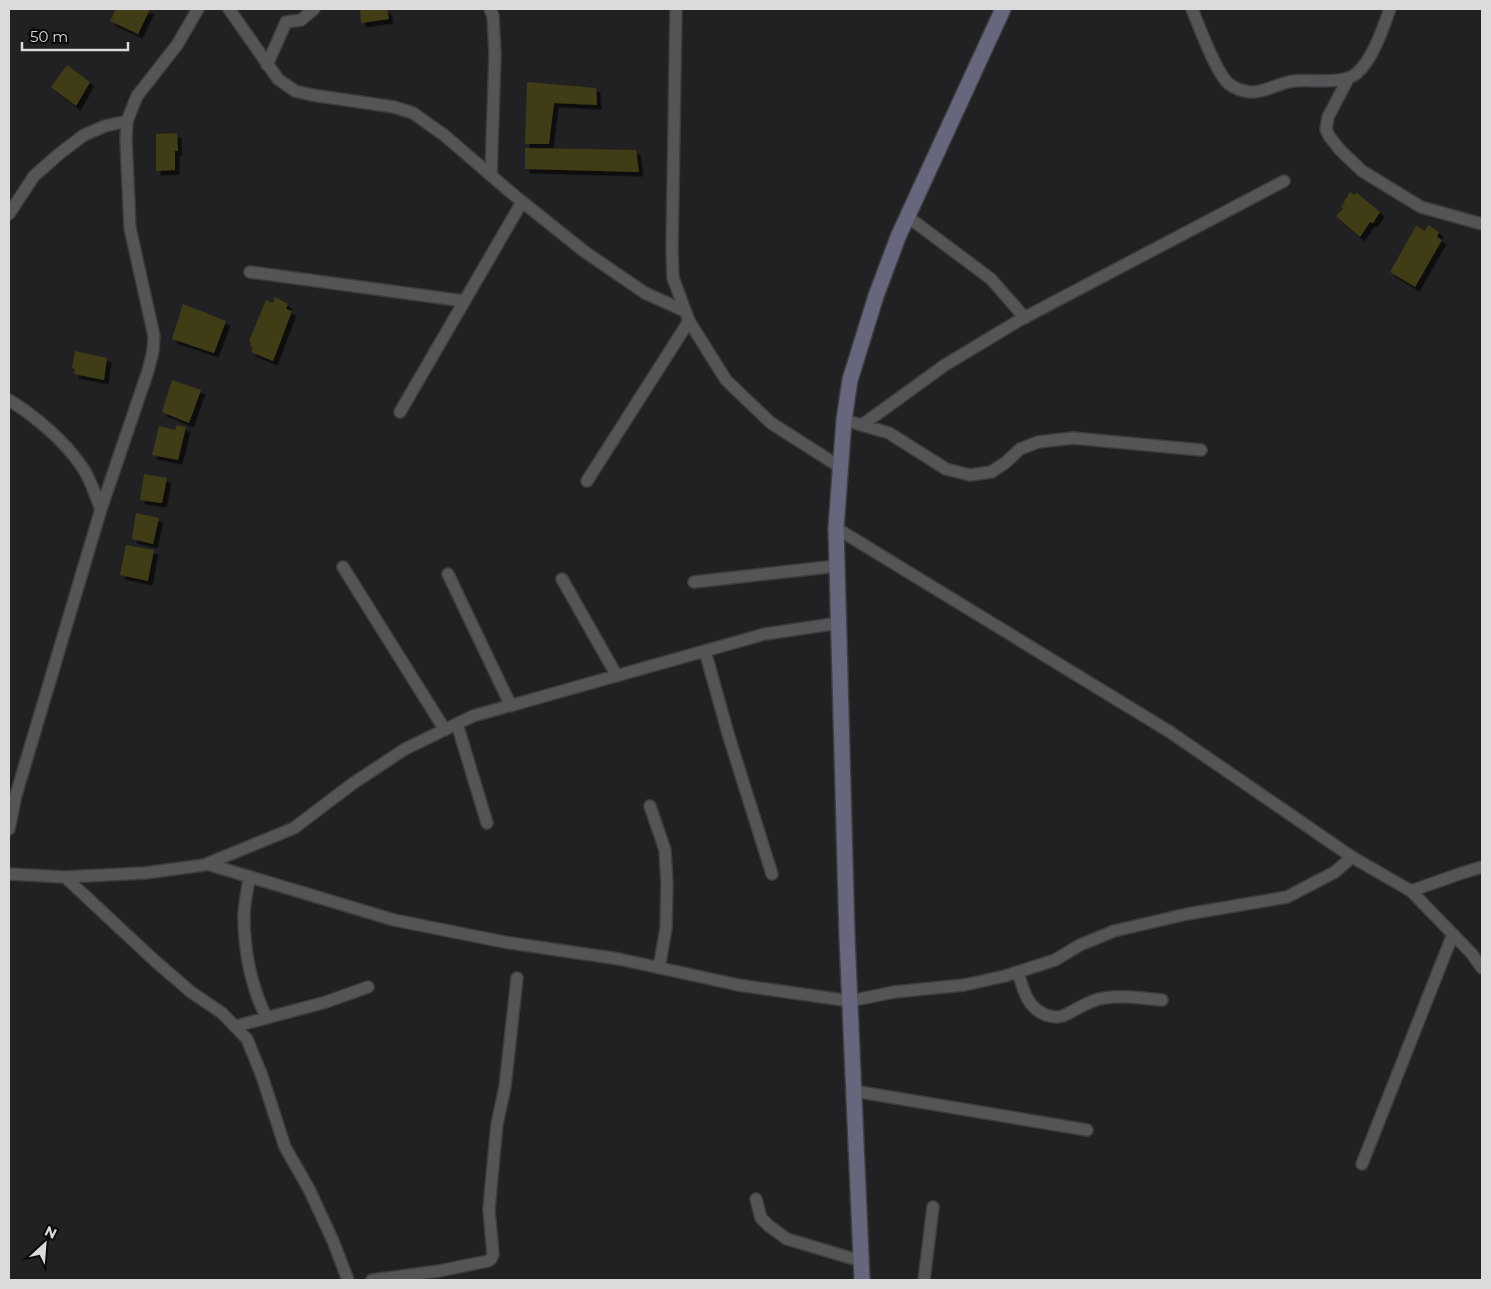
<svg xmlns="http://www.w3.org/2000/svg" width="1491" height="1289" viewBox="0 0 1491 1289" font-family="Montserrat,sans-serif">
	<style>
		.building { fill: #403c15; filter: url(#shadow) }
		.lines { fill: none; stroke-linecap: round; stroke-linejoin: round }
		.minor-casing { stroke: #3d3d40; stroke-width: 14 }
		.secondary-casing { stroke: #3d3d40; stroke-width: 18 }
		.minor { stroke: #555558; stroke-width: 11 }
		.secondary { stroke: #66667c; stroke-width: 15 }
	</style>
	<defs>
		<filter id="shadow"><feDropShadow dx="4.5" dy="4.5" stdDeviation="0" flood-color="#0009"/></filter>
	</defs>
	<rect width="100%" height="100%" fill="#212124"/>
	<!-- building -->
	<path class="building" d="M 116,9 L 150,9 L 138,34 L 110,21 Z
		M 360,9 L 387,9 L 389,19 L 361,23 Z
		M 67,65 L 90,82 L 76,106 L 51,87 Z
		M 527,82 L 596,88 L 597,105 L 554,103 L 549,144 L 525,144 Z
		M 177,133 L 178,151 L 175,151 L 175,170 L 156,171 L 156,134 Z
		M 525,148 L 636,150 L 639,172 L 525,169 Z
		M 1350,192 L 1354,195 L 1357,193 L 1380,212 L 1373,223 L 1370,222 L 1360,237 L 1336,216 L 1343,209 L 1341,207 Z
		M 1428,225 L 1439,232 L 1437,237 L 1442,240 L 1415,287 L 1390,272 L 1416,226 L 1425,231 Z
		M 275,297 L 288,304 L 286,309 L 292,311 L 273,361 L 251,352 L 253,347 L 250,346 L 251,342 L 249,341 L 266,300 L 273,303 Z
		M 183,304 L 226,321 L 214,353 L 172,339 Z
		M 75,351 L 107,358 L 104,380 L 74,374 L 75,369 L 72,368 Z
		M 172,380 L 201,390 L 189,423 L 162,412 Z
		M 177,425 L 186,427 L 178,460 L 152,455 L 159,426 L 175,430 Z
		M 144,474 L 167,478 L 162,503 L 140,500 Z
		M 136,513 L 159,518 L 153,544 L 132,539 Z
		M 126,545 L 154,550 L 148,581 L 120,575 Z"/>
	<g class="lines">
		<defs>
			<path id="minor" d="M 229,9 L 278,79 L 295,91 L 312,95 L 394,107 L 413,113 L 444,135 L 515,196 L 585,252 L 645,293 L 685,311
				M 490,9 L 493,16 L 495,54 L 491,175
				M 676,9 L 672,249 L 673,278 L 689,321 L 726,380 L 771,423 L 840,467
				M 1192,9 C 1199,26 1216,73 1229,84 C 1234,88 1243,91 1250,92 C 1265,93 1280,82 1294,81 C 1312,79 1344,85 1357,73 C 1373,59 1383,28 1390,9
				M 267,65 L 286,22 L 301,20 L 314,9
				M 1348,79 L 1328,117 L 1326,129 L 1329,136 L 1340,150 L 1362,171 L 1421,207 L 1482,224
				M 9,214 L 34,176 L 59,154 L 84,135 L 105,126 L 127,121
				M 908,217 L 991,279 L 1025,318
				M 250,272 L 464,301
				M 9,400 C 35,416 65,441 82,467 C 91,479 95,496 101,509
				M 400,412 L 522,202
				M 844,420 L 889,433 L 946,469 L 970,475 L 991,472 L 1005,463 L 1020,449 L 1038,442 L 1073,438 L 1201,450
				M 862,425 L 945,365 L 1018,321 L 1284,181
				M 587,481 L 689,321
				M 836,528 L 1170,732 L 1352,857 L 1411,891 L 1472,954 L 1482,968
				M 343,567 L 445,730
				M 448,574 L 511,706
				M 562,579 L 617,676
				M 694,582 L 837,566
				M 705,651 L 729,737 L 772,874
				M 457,724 L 487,823
				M 650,806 L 665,850 L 667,884 L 666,928 L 659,968
				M 9,829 L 16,795 L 101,509 L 148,371 L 153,351 L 154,336 L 130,228 L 126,139 L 127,121 L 137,96 L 177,45 L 198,9
				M 207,864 L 394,920 L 504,942 L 619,959 L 738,985 L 850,1001 L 894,992 L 964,985 L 1005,976 L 1055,960 L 1080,945 L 1114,931 L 1187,914 L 1287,897 L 1335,872 L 1352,857
				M 9,874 L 65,877 L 145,873 L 204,865 L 294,828 L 352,784 L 405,749 L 473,716 L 765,634 L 839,623
				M 65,877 L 155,961 L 191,992 L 222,1013 L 247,1039 L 262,1076 L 285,1147 L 309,1189 L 333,1241 L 348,1280
				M 249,877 C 248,889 244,903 244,916 C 244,950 251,988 267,1018
				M 1411,891 L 1462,873 L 1482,867
				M 1018,972 C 1023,989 1027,1008 1046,1015 C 1053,1017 1058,1018 1065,1015 C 1078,1009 1089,1000 1104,998 C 1123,995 1143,998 1162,1000
				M 236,1026 L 326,1002 L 368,987
				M 854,1091 L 1087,1130
				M 1362,1164 L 1453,934
				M 756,1199 L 761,1218 L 769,1226 L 787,1239 L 861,1261
				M 372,1280 L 439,1271 L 488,1261 L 491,1259 L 493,1254 L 489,1210 L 491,1187 L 497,1124 L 505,1087 L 517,978
				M 924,1280 L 933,1207"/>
			<path id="secondary" d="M 862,1280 L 847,937 L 836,528 L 844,420 L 850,380 L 876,296 L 898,237 L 1003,9"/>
		</defs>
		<!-- minor casing -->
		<use href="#minor" class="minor-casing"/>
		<!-- secondary casing -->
		<use href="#secondary" class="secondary-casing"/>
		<!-- minor -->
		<use href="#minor" class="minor"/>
		<!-- secondary -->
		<use href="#secondary" class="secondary"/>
	</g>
	<!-- border -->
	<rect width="1491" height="1289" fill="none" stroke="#dbdbdd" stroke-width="20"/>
	<!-- north arrow -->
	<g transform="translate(45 1244) rotate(26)" stroke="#0b0b0c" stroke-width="4" paint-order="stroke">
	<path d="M0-4L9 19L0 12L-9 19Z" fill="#dbdbdd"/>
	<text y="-8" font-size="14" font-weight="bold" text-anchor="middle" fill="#dbdbdd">N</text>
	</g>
	<!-- scale -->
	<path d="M22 42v8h106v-8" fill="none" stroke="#dbdbdd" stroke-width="2.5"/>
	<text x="30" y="42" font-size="15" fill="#dbdbdd" stroke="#0b0b0c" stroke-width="4" paint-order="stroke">50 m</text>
</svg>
